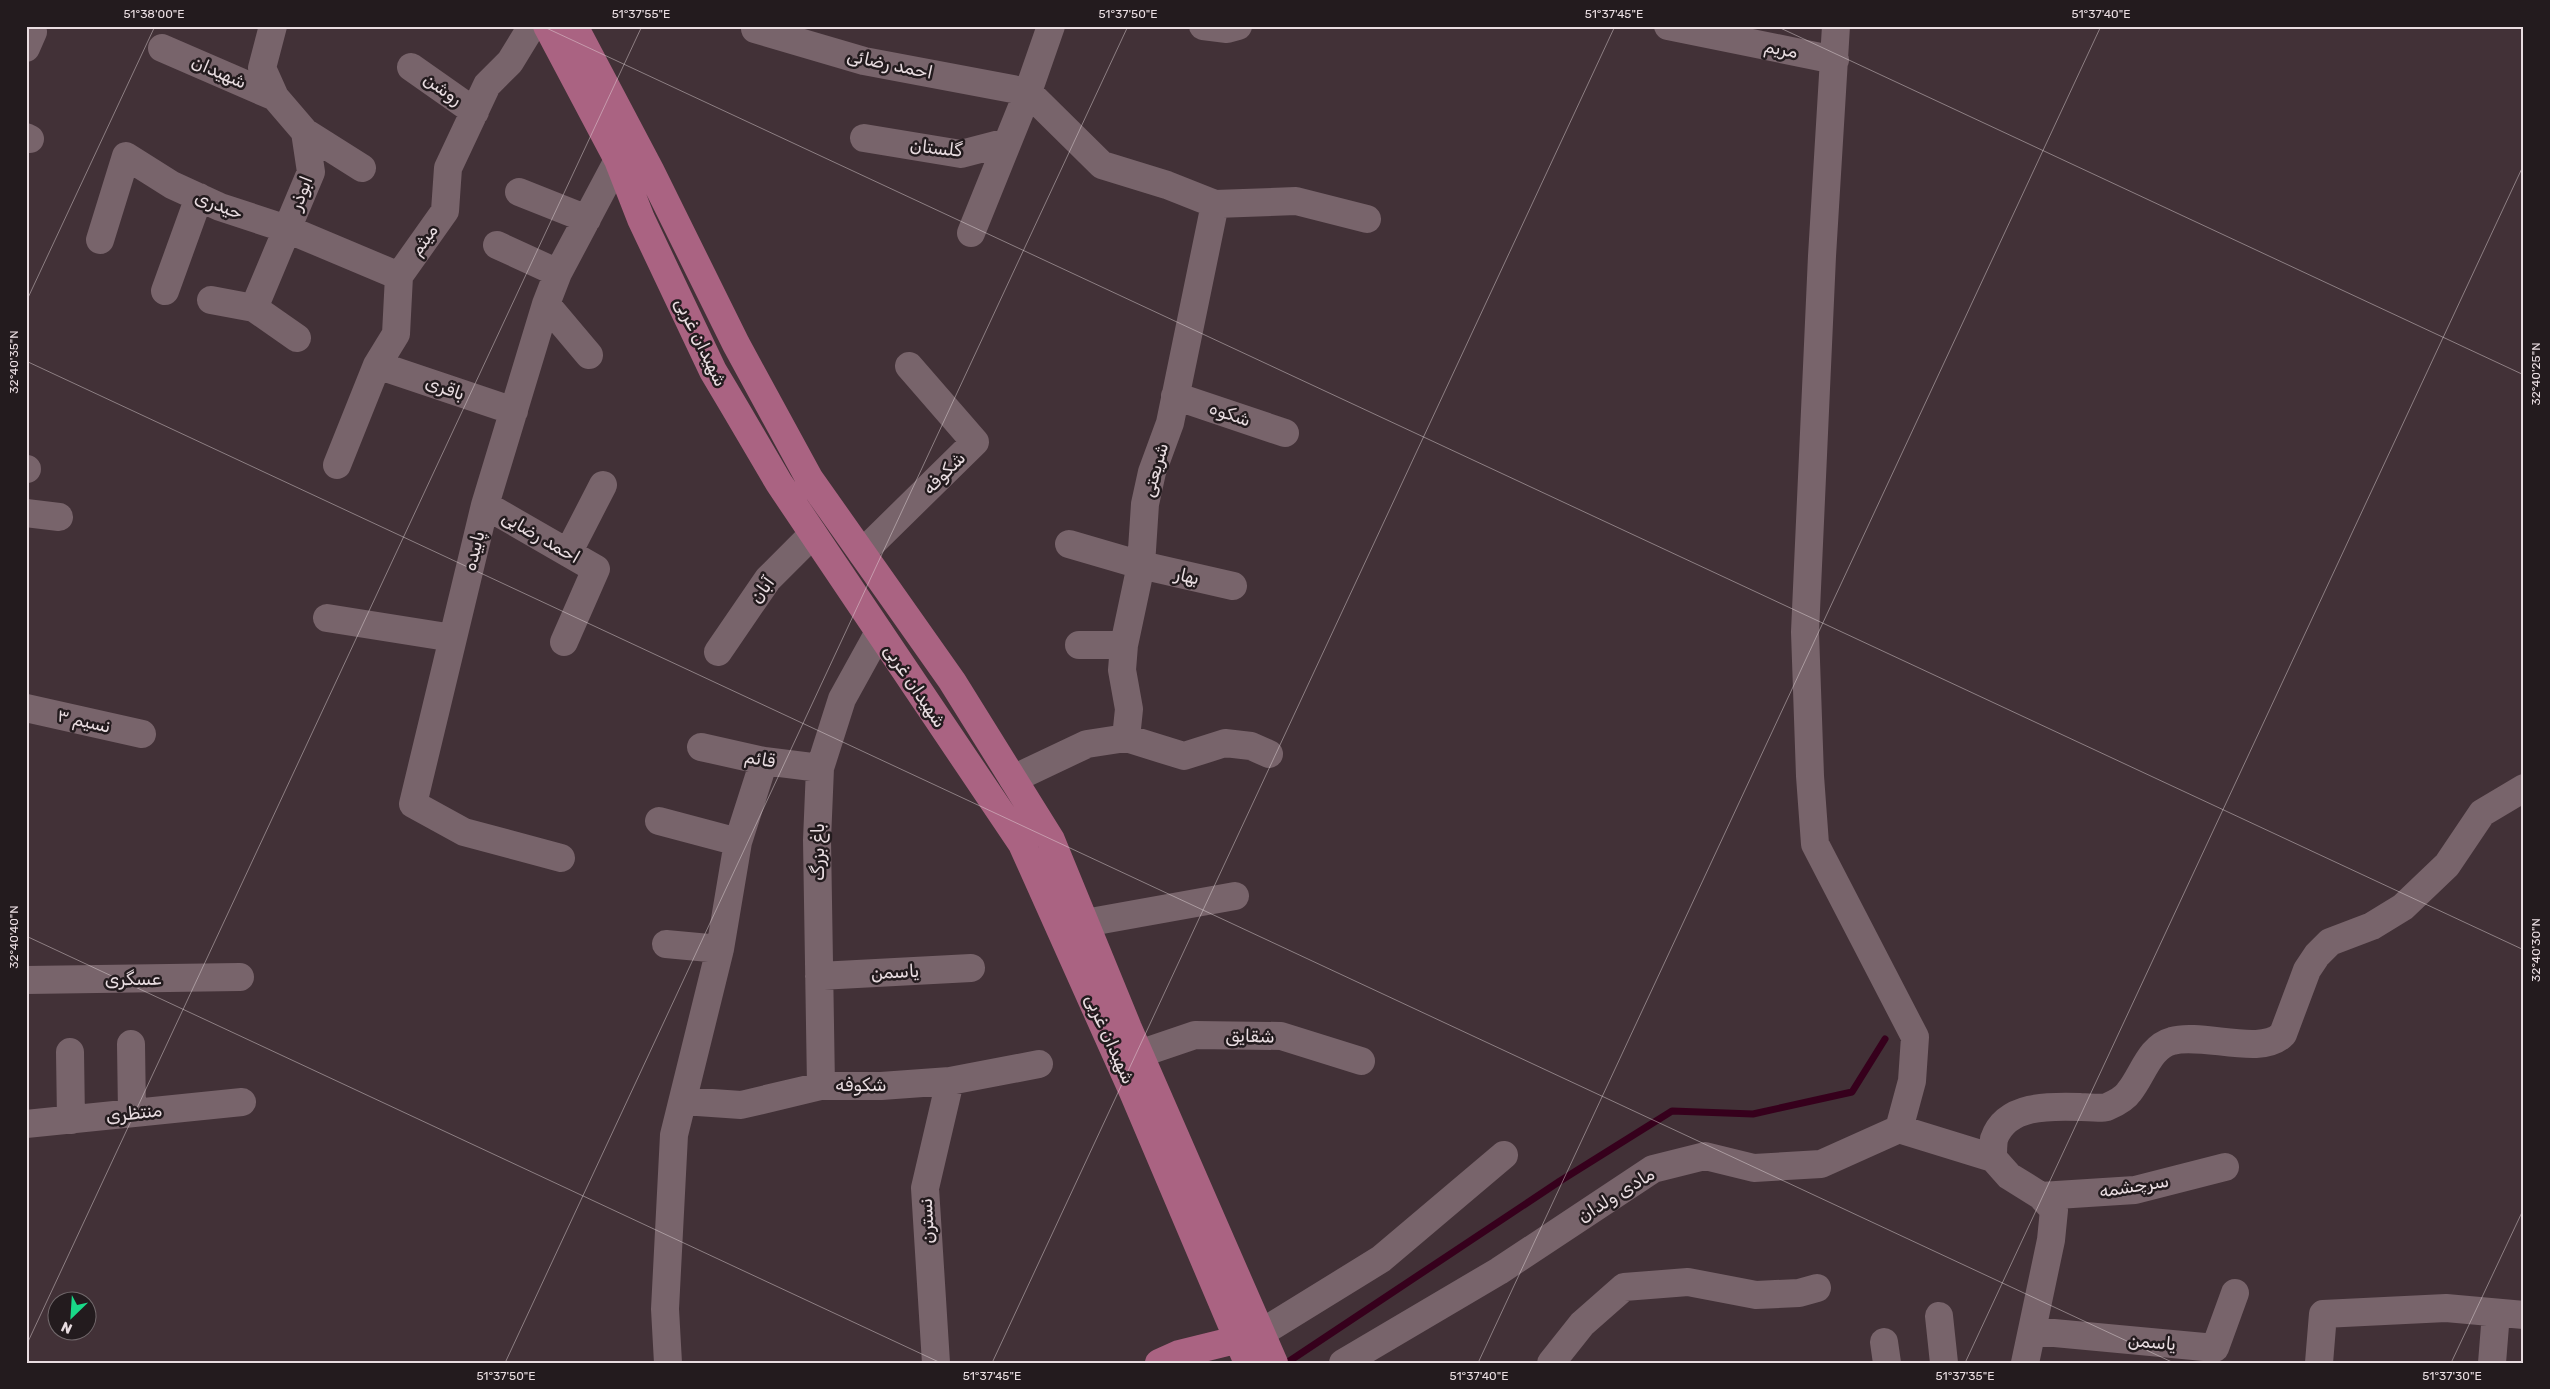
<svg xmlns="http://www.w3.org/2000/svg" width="2550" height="1389" viewBox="0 0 2550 1389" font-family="Rubik,Vazirmatn,sans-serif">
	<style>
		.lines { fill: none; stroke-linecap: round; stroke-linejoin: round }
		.stream { stroke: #36001c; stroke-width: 7 }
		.minor { stroke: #78646b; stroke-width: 28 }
		.major { stroke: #aa6382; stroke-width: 28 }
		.ticks { fill: none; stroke: #e9dde1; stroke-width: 1; stroke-opacity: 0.45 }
		.labels { text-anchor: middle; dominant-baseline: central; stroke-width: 5; stroke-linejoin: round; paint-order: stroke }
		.street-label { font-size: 18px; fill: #e9dde1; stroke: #231b1e }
		.neatline { fill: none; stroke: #e9dde1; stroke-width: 2 }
		.ticks-label { font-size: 12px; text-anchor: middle; fill: #e9dde1 }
	</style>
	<rect width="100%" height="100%" fill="#423137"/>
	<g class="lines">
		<!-- stream -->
		<path class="stream" d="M 1288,1362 L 1560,1181 L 1672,1111 L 1753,1114 L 1852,1092 L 1885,1039"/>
		<!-- minor -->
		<path class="minor" d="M 1203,26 L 1227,29 L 1238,26
			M 1668,26 L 1835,60
			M 755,29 L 864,61 L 1028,92 L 1102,165 L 1167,185 L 1215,204 L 1296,201 L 1367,219
			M 26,48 L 33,32
			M 162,48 L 275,97
			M 411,67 L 475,112
			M 305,132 L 362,168
			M 26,137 L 30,139
			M 864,138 L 961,154 L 1007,142
			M 519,192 L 587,219
			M 971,233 L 1028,92 L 1051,26
			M 100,240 L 126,156 L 172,185 L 220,207 L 287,229 L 399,276
			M 497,245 L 558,273
			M 165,291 L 199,197
			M 211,300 L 254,308 L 297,338
			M 546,304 L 589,355
			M 254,308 L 311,172 L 305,132 L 275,97 L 262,68 L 273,26
			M 377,365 L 514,411
			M 1175,396 L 1285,433
			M 337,465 L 377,365 L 396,334 L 399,276 L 445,211 L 448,168 L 487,85 L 510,62 L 532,26
			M 26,469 L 27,469
			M 485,505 L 596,569 L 564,642
			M 26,513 L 59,517
			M 1069,544 L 1141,565 L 1233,586
			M 568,553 L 603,485
			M 862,553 L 975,442 L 909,366
			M 327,618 L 453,638
			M 1079,645 L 1124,645
			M 718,652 L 768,579 L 813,534
			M 26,708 L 142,734
			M 1126,738 L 1129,709 L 1122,670 L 1124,645 L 1141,565 L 1145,504 L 1152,472 L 1170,423 L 1215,204
			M 701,747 L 764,761 L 820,768
			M 1013,779 L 1087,744 L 1126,738 L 1184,756 L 1225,743 L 1251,746 L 1269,754
			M 659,821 L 738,842
			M 561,858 L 464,832 L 413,804 L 485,505 L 546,304 L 558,273 L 618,160
			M 1085,923 L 1235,896
			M 666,944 L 720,949
			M 819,976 L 971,968
			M 26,980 L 240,977
			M 131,1044 L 132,1113
			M 70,1052 L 71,1120
			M 1139,1054 L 1195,1035 L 1281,1036 L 1361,1061
			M 821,1086 L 817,840 L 820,768 L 842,699 L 879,632
			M 683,1101 L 741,1105 L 821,1086 L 881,1086 L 950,1081 L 1039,1064
			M 26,1124 L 242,1102
			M 1899,1129 L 1993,1158
			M 2041,1196 L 2135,1190 L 2225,1167
			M 1939,1316 L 1944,1363
			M 2032,1331 L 2215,1348 L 2235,1293
			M 1261,1333 L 1381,1259 L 1504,1155
			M 1884,1342 L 1887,1363
			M 668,1363 L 665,1309 L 674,1135 L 720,949 L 738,842 L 764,761
			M 936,1363 L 925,1188 L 950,1081
			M 1343,1363 L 1499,1271 L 1653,1169 L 1705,1156 L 1754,1168 L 1821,1164 L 1899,1129 L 1912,1081 L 1915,1037 L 1815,844 L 1810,776 L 1805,632 L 1822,256 L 1836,26
			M 1551,1363 L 1582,1324 L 1624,1287 L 1688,1282 L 1756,1295 L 1799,1293 L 1817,1288
			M 2025,1363 L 2051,1240 L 2054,1210 L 2041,1196 L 2009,1176 L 1993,1158 C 1993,1152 1993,1145 1994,1139 C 2006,1104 2051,1106 2081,1107 C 2088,1107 2100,1109 2107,1107 C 2114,1104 2125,1098 2129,1092 C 2143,1075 2149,1047 2172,1041 C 2202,1032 2262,1057 2283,1034 L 2307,970 L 2317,955 L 2330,942 L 2372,926 L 2403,907 L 2447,865 L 2482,813 L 2524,788
			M 2319,1363 L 2323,1314 L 2446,1308 L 2524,1315
			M 2492,1363 L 2496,1313"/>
		<!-- major -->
		<path class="major" d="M 547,26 L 618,160 L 641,219 L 713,371 L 735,408 L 779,483 L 1022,844 L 1133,1092 L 1248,1363
			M 574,26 L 650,170 L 736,344 L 809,478 L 952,681 L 1051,840 L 1128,1028 L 1274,1363
			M 1159,1363 L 1179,1354 L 1256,1335"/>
	</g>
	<!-- ticks -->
	<path class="ticks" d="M 542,26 L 2524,950M 1776,26 L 2524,375M 26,302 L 155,26M 26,361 L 2174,1363M 26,936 L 941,1363M 26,1346 L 642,26M 505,1363 L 1128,26M 992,1363 L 1615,26M 1478,1363 L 2101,26M 1965,1363 L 2524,164M 2451,1363 L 2524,1208"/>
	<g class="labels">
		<!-- street labels -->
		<g class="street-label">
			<text transform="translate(1781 49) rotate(11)">مریم</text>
			<text transform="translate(890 64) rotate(12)">احمد رضائی</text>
			<text transform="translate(219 72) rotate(23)">شهیدان</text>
			<text transform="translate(443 89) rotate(35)">روشن</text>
			<text transform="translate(936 148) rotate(6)">گلستان</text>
			<text transform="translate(301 193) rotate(-69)">ابوذر</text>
			<text transform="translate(219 205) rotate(21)">حیدری</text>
			<text transform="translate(424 240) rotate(-54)">میثم</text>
			<text transform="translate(701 342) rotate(64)">شهیدان غربی</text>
			<text transform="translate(445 388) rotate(19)">باقری</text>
			<text transform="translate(1230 414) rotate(19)">شکوه</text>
			<text transform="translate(1155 470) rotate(-74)">شریعتی</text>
			<text transform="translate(944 473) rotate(-45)">شکوفه</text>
			<text transform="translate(541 537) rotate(30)">احمد رضایی</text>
			<text transform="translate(474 551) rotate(-76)">پابیده</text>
			<text transform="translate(1187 576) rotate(13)">بهار</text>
			<text transform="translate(762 590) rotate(-54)">آبان</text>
			<text transform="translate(915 686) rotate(56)">شهیدان غربی</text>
			<text transform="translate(84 721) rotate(13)">نسیم ۳</text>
			<text transform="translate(760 759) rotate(10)">قائم</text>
			<text transform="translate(818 852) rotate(-90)">باغ بزرگ</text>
			<text transform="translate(895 972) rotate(-3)">یاسمن</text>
			<text transform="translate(133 979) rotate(-1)">عسگری</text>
			<text transform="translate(1250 1036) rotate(1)">شقایق</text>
			<text transform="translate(1110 1039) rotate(66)">شهیدان غربی</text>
			<text x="861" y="1085">شکوفه</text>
			<text transform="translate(134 1113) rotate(-6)">منتظری</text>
			<text transform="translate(2134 1186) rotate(-9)">سرچشمه</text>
			<text transform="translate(1616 1195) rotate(-32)">مادی ولدان</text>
			<text transform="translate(927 1221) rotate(-93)">نسترن</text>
			<text transform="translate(2152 1342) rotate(5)">یاسمن</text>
		</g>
	</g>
	<!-- border -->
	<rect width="2550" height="1389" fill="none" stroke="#231b1e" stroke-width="55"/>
	<!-- north arrow -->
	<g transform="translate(72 1316) rotate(205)"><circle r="24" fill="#231b1e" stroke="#72696c"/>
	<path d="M0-4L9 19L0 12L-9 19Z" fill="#19d988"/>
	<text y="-8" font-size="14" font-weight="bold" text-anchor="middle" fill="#e9dde1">N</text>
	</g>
	<rect x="28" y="28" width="2494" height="1334" class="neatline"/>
	<g class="ticks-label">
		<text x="154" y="18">51°38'00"E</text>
		<text x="641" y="18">51°37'55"E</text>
		<text x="1128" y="18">51°37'50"E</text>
		<text x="1614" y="18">51°37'45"E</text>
		<text x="2101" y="18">51°37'40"E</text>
		<text transform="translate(14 362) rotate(-90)" y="4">32°40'35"N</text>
		<text transform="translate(2536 374) rotate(-90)" y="4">32°40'25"N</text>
		<text transform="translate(14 937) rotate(-90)" y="4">32°40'40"N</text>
		<text transform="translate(2536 950) rotate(-90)" y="4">32°40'30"N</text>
		<text x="506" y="1380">51°37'50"E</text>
		<text x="992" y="1380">51°37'45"E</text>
		<text x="1479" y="1380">51°37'40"E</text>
		<text x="1965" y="1380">51°37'35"E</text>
		<text x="2452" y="1380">51°37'30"E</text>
	</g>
</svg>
